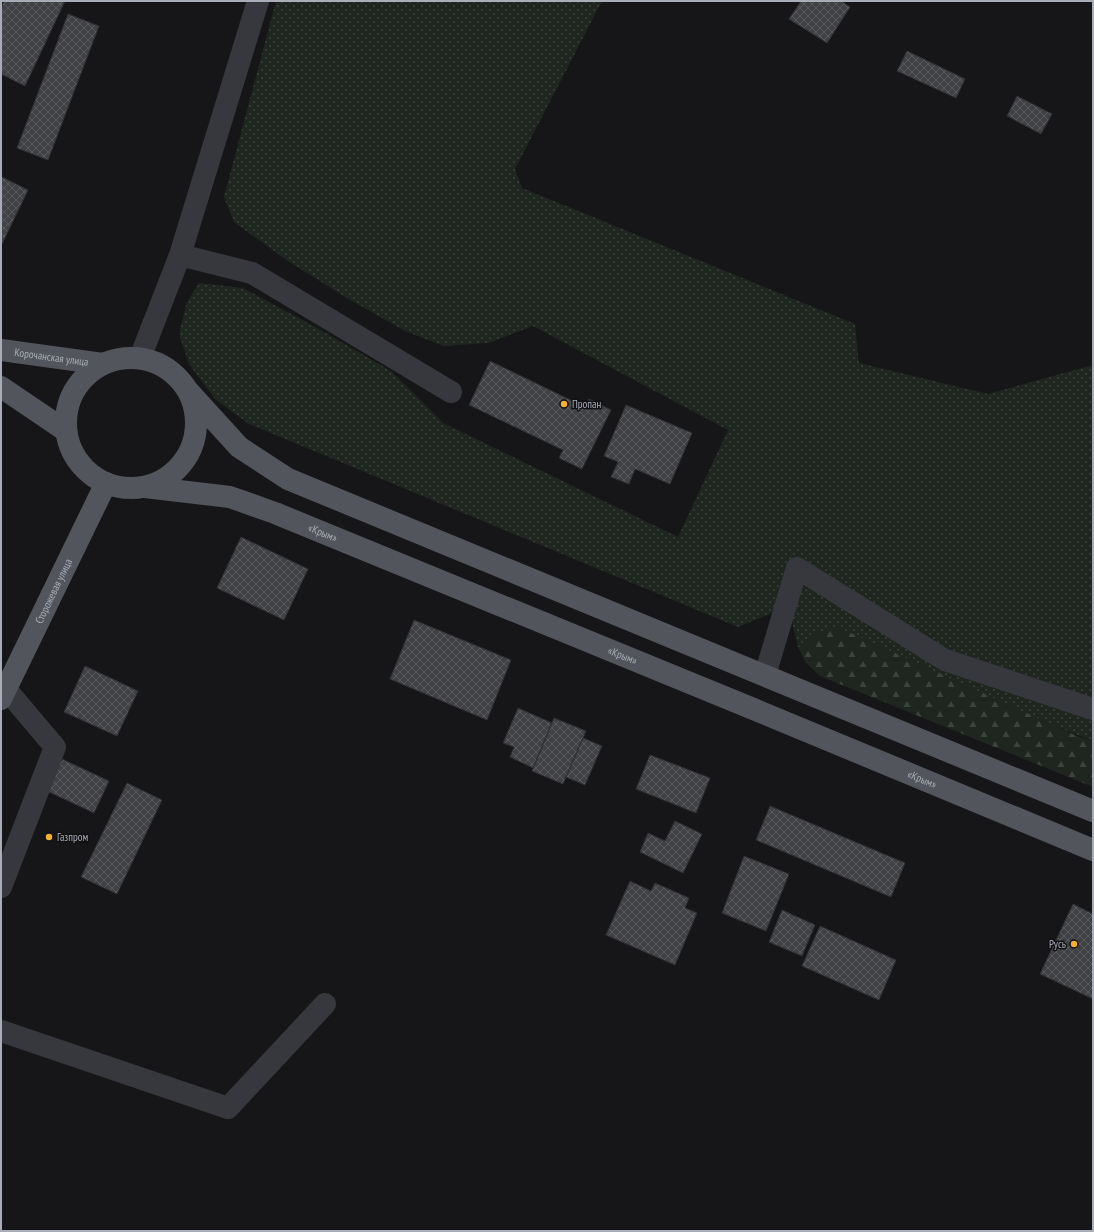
<svg xmlns="http://www.w3.org/2000/svg" width="1094" height="1232" viewBox="0 0 1094 1232" font-family="'PT Sans Narrow',sans-serif">
	<style>
		.grass { fill: url(#grass-dots) }
		.forest { fill: url(#forest-firs) }
		.building { fill: url(#building-cross-hatch); stroke: #303034 }
		.lines { fill: none; stroke-linecap: round; stroke-linejoin: round }
		.minor { stroke: #37383d; stroke-width: 22 }
		.major { stroke: #53555c; stroke-width: 22 }
		.poi-dot { fill: #f2b134; stroke: #111113; stroke-width: 1.5 }
		.labels { text-anchor: middle; dominant-baseline: central; stroke-width: 3; stroke-linejoin: round; paint-order: stroke }
		.street-label { font-size: 11px; fill: #a8adb8; stroke: #111113 }
		.poi-label { font-size: 11px; fill: #a8adb8; stroke: #111113; text-anchor: start }
	</style>
	<defs>
		<pattern id="grass-dots" width="8" height="8" patternUnits="userSpaceOnUse"><rect width="8" height="8" fill="#1e261f"/><path d="M2 2h.1M6 6h.1" fill="none" stroke="#3c433d" stroke-width="1.8" stroke-linecap="round"/></pattern>
		<pattern id="forest-firs" width="22" height="20" patternUnits="userSpaceOnUse"><rect width="22" height="20" fill="#1e261f"/><path d="M5 1l3.5 6h-7zM16 11l3.5 6h-7z" fill="#3c433d"/></pattern>
		<pattern id="building-cross-hatch" width="8" height="8" patternUnits="userSpaceOnUse"><rect width="8" height="8" fill="#404145"/><path d="M0 0l8 8M0 8l8-8" fill="none" stroke="#595a5e"/></pattern>
	</defs>
	<rect width="100%" height="100%" fill="#161618"/>
	<!-- grass -->
	<path class="grass" d="M 276,1 L 602,1 L 515,169 L 522,188 L 855,324 L 859,363 L 988,394 L 1093,365 L 1093,741 L 817,632 L 798,647 L 790,613 L 777,611 L 738,627 L 249,424 L 215,399 L 189,364 L 179,334 L 187,302 L 199,283 L 243,288 L 319,329 L 391,371 L 443,423 L 678,537 L 728,430 L 533,326 L 488,343 L 444,346 L 405,331 L 347,298 L 288,261 L 234,222 L 224,197 Z"/>
	<!-- forest -->
	<path class="forest" d="M 838,627 L 1077,736 L 1093,741 L 1093,787 L 820,676 L 806,663 L 798,647 L 817,632 Z"/>
	<!-- building -->
	<path class="building" d="M 4,1 L 65,1 L 25,86 L 1,74 L 1,8 Z
		M 801,1 L 841,1 L 850,7 L 827,43 L 789,19 Z
		M 68,14 L 99,26 L 48,160 L 17,148 Z
		M 907,51 L 965,79 L 956,98 L 897,71 Z
		M 1017,96 L 1052,114 L 1041,134 L 1007,116 Z
		M 2,177 L 28,190 L 1,246 L 1,180 Z
		M 490,361 L 585,407 L 589,399 L 611,410 L 582,469 L 559,458 L 563,450 L 469,405 Z
		M 626,405 L 692,433 L 670,484 L 635,469 L 629,484 L 611,477 L 618,462 L 604,456 Z
		M 241,537 L 308,569 L 284,620 L 217,588 Z
		M 414,620 L 511,660 L 487,720 L 390,679 Z
		M 85,666 L 138,691 L 117,736 L 64,712 Z
		M 518,708 L 552,723 L 533,768 L 510,757 L 514,747 L 503,743 Z
		M 554,718 L 586,731 L 563,784 L 532,771 Z
		M 583,738 L 602,746 L 585,785 L 566,777 Z
		M 650,755 L 710,778 L 696,813 L 636,789 Z
		M 62,759 L 109,781 L 94,813 L 47,791 Z
		M 127,783 L 162,800 L 117,894 L 81,877 Z
		M 770,806 L 905,863 L 891,897 L 756,840 Z
		M 675,821 L 702,834 L 683,873 L 640,852 L 648,833 L 665,841 Z
		M 744,856 L 789,874 L 766,931 L 722,913 Z
		M 630,881 L 651,891 L 655,883 L 689,898 L 685,908 L 697,913 L 675,965 L 606,935 Z
		M 1073,904 L 1093,914 L 1093,999 L 1040,974 Z
		M 782,910 L 815,925 L 802,956 L 769,942 Z
		M 820,926 L 896,960 L 879,1000 L 802,966 Z"/>
	<g class="lines">
		<!-- minor -->
		<path class="minor" d="M 180,255 L 252,273 L 451,392
			M 140,358 L 180,255 L 258,1
			M 765,675 L 797,568 L 945,660 L 1093,709
			M 1,887 L 55,747 L 5,688
			M 1,1031 L 228,1108 L 325,1004"/>
		<!-- major -->
		<g class="major">
			<path id="s1" d="M 1,350 L 103,364"/>
			<circle cx="131" cy="423" r="65"/>
			<path d="M 1,387 L 66,431"/>
			<path d="M 189,392 L 239,447 L 288,479 L 1093,811"/>
			<path id="s2" d="M 145,487 L 230,497 L 275,513 L 751,708 L 1093,850"/>
			<path id="s3" d="M 1,699 L 106,483"/>
		</g>
	</g>
	<!-- markers -->
	<g class="poi-dot">
		<circle cx="564" cy="404" r="4"/>
		<circle cx="49" cy="837" r="4"/>
		<circle cx="1074" cy="944" r="4"/>
	</g>
	<g class="labels">
		<!-- street labels -->
		<g class="street-label">
			<text stroke="none"><textPath href="#s1" startOffset="51">Корочанская улица</textPath></text>
			<text stroke="none"><textPath href="#s2" startOffset="185">«Крым»</textPath></text>
			<text stroke="none"><textPath href="#s3" startOffset="120">Сторожевая улица</textPath></text>
			<text stroke="none"><textPath href="#s2" startOffset="509">«Крым»</textPath></text>
			<text stroke="none"><textPath href="#s2" startOffset="833">«Крым»</textPath></text>
		</g>
		<!-- poi labels -->
		<g class="poi-label">
			<text x="572" y="404">Пропан</text>
			<text x="57" y="837">Газпром</text>
			<text x="1066" y="944" text-anchor="end">Русь</text>
		</g>
	</g>
	<!-- border -->
	<rect width="1094" height="1232" fill="none" stroke="#a8adb8" stroke-width="4"/>
</svg>
